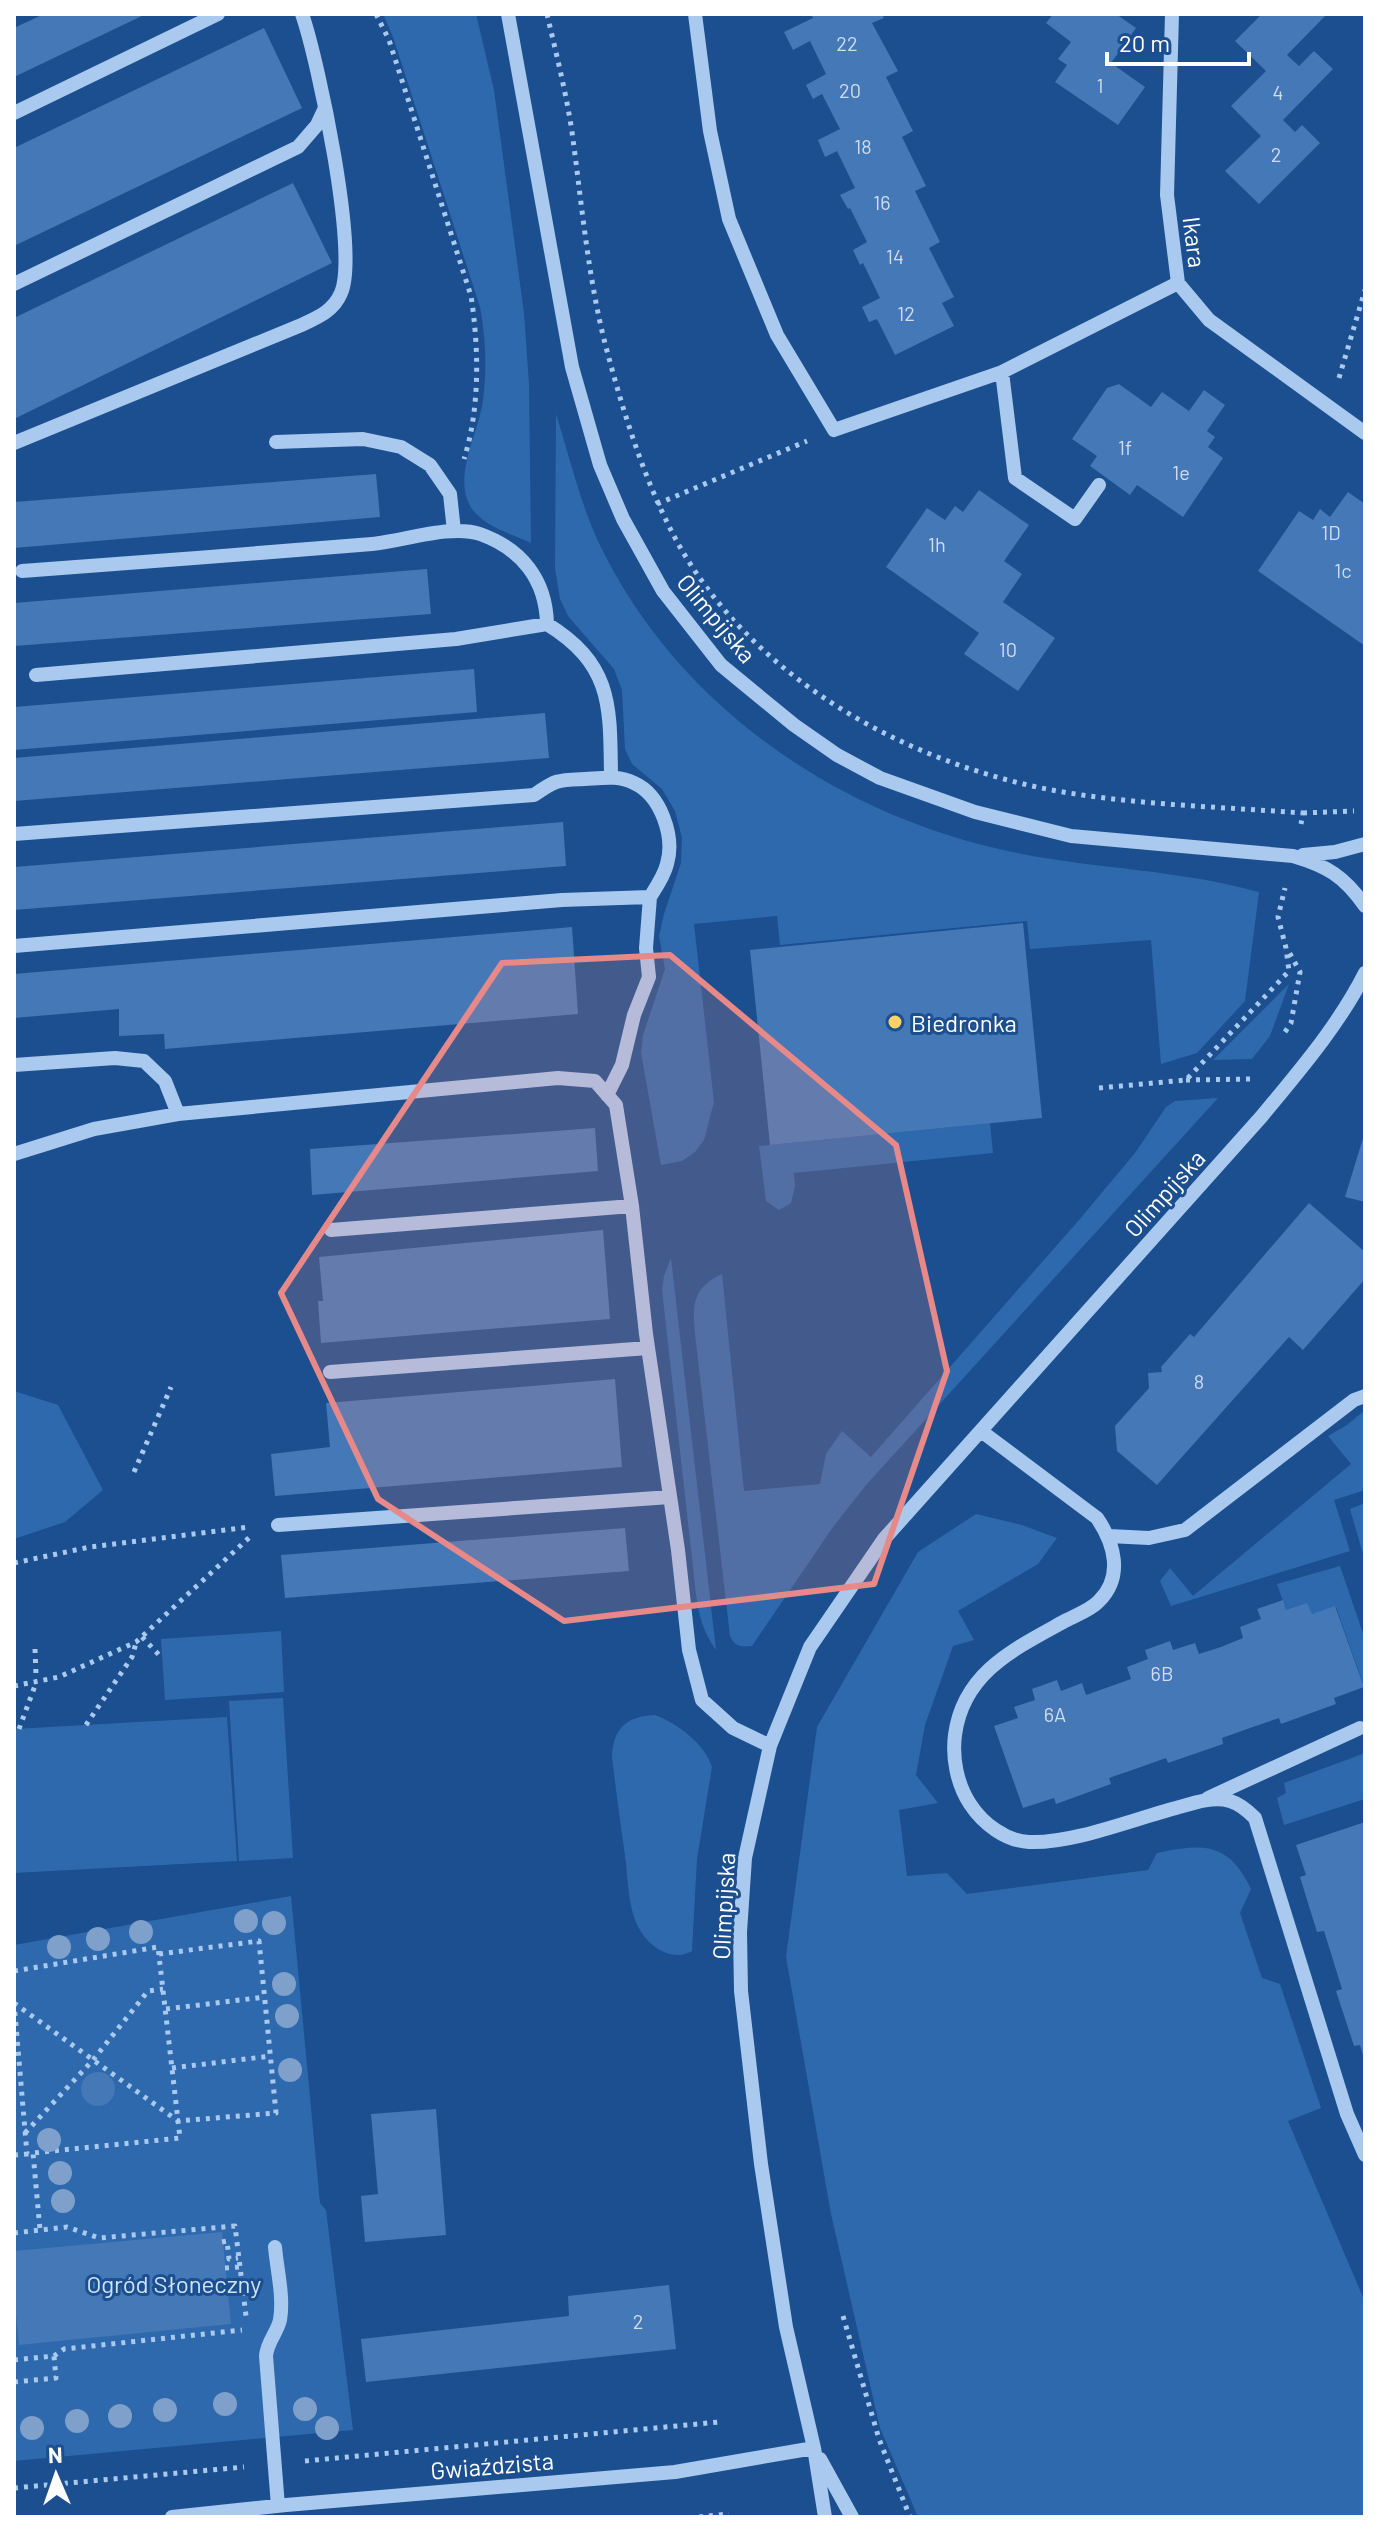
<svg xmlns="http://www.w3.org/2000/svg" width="1379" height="2531" viewBox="0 0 1379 2531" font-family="Barlow,sans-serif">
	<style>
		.green { fill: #2e69ad }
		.building { fill: #4478b7 }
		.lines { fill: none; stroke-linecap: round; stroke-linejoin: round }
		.path { stroke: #a9c9ee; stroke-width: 5; stroke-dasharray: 4 6; stroke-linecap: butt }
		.minor { stroke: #a9c9ee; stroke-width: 14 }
		.tree { fill: #7ea0ca }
		.marked { fill: #e88989; fill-opacity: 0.2; stroke: #e88989; stroke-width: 6; stroke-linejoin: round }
		.poi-dot { fill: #ffd166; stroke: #1b4f8f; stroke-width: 3 }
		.labels { text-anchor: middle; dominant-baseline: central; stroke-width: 6; stroke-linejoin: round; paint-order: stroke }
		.number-label { font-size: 20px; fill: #d0dded }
		.street-label { font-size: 24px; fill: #fff; stroke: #1b4f8f }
		.poi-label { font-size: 24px; fill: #fff; stroke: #1b4f8f; text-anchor: start }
		.park-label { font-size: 24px; fill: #cfe3fa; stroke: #1b4f8f }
	</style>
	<rect width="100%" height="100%" fill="#1b4f8f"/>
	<!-- green -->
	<path class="green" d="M 383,14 L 476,14 L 494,90 L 524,313 L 529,384 L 531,543 C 512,534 485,527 472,509 C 451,478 479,433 483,400 C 487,368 486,339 480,307 L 393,37 Z
		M 556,414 C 569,455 580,502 598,541 C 675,704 835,814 1008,851 C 1091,869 1177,869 1259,892 L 1245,1001 L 1197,1053 L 1161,1064 L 1151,940 L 1030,949 L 1027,921 L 780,945 L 777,916 L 694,924 L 714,1102 L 704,1140 L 695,1152 L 682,1161 L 661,1165 L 641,1053 L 643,1035 L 665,969 L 659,936 L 664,914 L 681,863 L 682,838 L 675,811 L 662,789 L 632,764 L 625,749 L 622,690 L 614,669 L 568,616 L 560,599 L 555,568 Z
		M 1289,984 L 1270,1036 L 1252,1059 L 1213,1060 Z
		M 1218,1098 L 866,1485 L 833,1527 L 752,1646 C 741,1647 735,1647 730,1636 L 695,1334 C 692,1305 693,1287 722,1274 L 744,1491 L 820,1484 L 826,1454 L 842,1431 L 871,1457 L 1079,1220 L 1135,1153 L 1166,1107 L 1175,1101 Z
		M 990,1123 L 993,1153 L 794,1173 L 795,1186 L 791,1203 L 779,1210 L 766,1201 L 759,1146 Z
		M 671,1258 L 716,1650 C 703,1632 699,1616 696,1594 L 662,1290 L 664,1276 Z
		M 14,1391 L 58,1405 L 103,1490 L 65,1522 L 14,1539 Z
		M 1365,1410 L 1365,1490 L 1334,1500 L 1350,1551 L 1171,1606 L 1160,1581 L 1170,1568 L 1193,1596 L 1351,1464 L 1328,1436 L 1347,1425 Z
		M 1365,1503 L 1365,1561 L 1350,1509 Z
		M 976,1514 L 1022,1525 L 1057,1538 L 1038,1564 L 958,1611 L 974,1640 L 953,1646 L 925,1725 L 916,1775 L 938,1803 L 899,1810 L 907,1876 L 947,1873 L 967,1894 L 1148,1870 L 1157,1853 C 1203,1843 1229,1842 1251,1889 L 1240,1913 L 1262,1978 L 1280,1984 L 1321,2108 L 1288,2121 L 1365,2302 L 1365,2517 L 918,2517 L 880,2428 L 831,2214 L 786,1957 L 817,1727 L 918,1552 Z
		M 1340,1566 L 1365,1639 L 1365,1689 L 1336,1607 L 1312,1614 L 1286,1610 L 1277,1584 Z
		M 281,1631 L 284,1692 L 165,1700 L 161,1639 Z
		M 283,1698 L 293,1858 L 239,1861 L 229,1701 Z
		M 655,1715 C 677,1723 705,1744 712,1767 L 697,1859 L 692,1951 C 673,1962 650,1948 640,1930 C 629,1912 628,1884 626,1863 C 621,1827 616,1792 612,1757 C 613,1728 627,1716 655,1715 Z
		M 227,1717 L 237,1861 L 14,1873 L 14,1729 Z
		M 1365,1753 L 1365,1799 L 1284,1825 L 1277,1798 L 1286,1793 L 1284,1783 Z
		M 291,1896 L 320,2203 L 326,2210 L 353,2430 L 14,2461 L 14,1945 Z"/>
	<!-- building -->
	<path class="building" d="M 44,14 L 146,14 L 14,77 L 14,28 Z
		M 811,14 L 882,14 L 884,18 L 872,23 L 898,71 L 886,77 L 913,131 L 902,137 L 926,186 L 915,191 L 940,242 L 929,248 L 954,297 L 942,303 L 954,326 L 895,355 L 877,319 L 869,322 L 862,307 L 880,298 L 863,263 L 860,265 L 853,250 L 867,242 L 850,208 L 848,209 L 840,195 L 855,188 L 837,151 L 825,157 L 818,140 L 840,129 L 822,94 L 813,99 L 806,85 L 826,74 L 810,41 L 793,50 L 784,32 L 813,18 Z
		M 1053,14 L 1116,14 L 1136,28 L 1111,63 L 1145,87 L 1118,125 L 1055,82 L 1067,65 L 1058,59 L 1071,42 L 1046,23 Z
		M 1262,14 L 1327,14 L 1287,55 L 1299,66 L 1314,51 L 1333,69 L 1283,120 L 1295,132 L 1302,125 L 1320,143 L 1259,204 L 1225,171 L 1261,136 L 1231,106 L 1266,71 L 1235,41 Z
		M 264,28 L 302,108 L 14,246 L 14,148 Z
		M 293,183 L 332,263 L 14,419 L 14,318 Z
		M 1119,384 L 1151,407 L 1162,392 L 1189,411 L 1204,390 L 1225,405 L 1207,431 L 1215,437 L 1208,447 L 1223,458 L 1183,517 L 1137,485 L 1130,495 L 1090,466 L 1097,456 L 1072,439 L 1107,388 Z
		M 376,474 L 380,517 L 14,548 L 14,502 Z
		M 979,490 L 1029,525 L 1004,561 L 1022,574 L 1003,602 L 1055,638 L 1018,691 L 964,654 L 979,633 L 886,567 L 927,508 L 945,520 L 955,506 L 963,512 Z
		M 1348,492 L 1365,504 L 1365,646 L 1258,571 L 1299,511 L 1313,520 L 1320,509 L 1330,517 Z
		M 427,569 L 431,614 L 14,646 L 14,603 Z
		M 474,669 L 477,712 L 14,750 L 14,707 Z
		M 545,713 L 549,758 L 14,801 L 14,758 Z
		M 563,822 L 566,866 L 14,910 L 14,867 Z
		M 1023,923 L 1042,1118 L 770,1145 L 750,950 Z
		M 572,927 L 578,1014 L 165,1049 L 164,1034 L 119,1036 L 119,1009 L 14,1018 L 14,974 Z
		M 595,1128 L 598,1171 L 312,1195 L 310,1149 Z
		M 1364,1135 L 1365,1135 L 1365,1202 L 1345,1197 Z
		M 1309,1203 L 1365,1252 L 1365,1279 L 1303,1350 L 1289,1337 L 1157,1485 L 1117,1451 L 1115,1426 L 1149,1388 L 1148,1373 L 1162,1372 L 1161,1367 L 1190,1334 L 1194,1337 Z
		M 603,1230 L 610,1319 L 321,1343 L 318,1301 L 323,1301 L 319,1257 Z
		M 615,1379 L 622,1467 L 275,1496 L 271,1454 L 330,1447 L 326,1403 Z
		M 625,1528 L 629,1571 L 285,1598 L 281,1555 Z
		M 1283,1600 L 1286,1610 L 1307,1603 L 1312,1614 L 1335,1606 L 1364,1687 L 1334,1698 L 1336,1704 L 1281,1724 L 1279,1718 L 1250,1728 L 1222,1738 L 1223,1744 L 1168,1763 L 1166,1758 L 1138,1768 L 1109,1778 L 1111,1784 L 1056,1804 L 1054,1798 L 1023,1808 L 994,1726 L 1018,1718 L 1014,1707 L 1035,1700 L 1032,1689 L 1057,1680 L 1061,1691 L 1082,1683 L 1086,1695 L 1131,1679 L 1127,1667 L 1148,1659 L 1145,1650 L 1170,1641 L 1173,1650 L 1195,1643 L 1199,1654 L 1221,1647 L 1243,1638 L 1240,1627 L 1261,1619 L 1257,1609 Z
		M 1365,1822 L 1365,2058 L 1364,2058 L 1360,2045 L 1354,2046 L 1336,1991 L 1342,1989 L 1324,1931 L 1317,1932 L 1300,1877 L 1306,1875 L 1296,1845 Z
		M81 2089a17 17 0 1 1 34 0a17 17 0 1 1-34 0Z
		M 436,2109 L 446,2235 L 365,2242 L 361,2196 L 378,2194 L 371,2114 Z
		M 222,2232 L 231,2324 L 19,2345 L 14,2296 L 14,2251 Z
		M 669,2285 L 676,2349 L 366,2382 L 361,2339 L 569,2316 L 568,2296 Z"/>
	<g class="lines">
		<!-- path -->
		<path class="path" d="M 376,14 L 389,40 L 471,296 C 479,348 480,409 464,459
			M 547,14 C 556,53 566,92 572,132 C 582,205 588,280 607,351 C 625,418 646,486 680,547 C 757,681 908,764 1057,791 C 1138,805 1222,807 1303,813 L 1301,824
			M 1339,378 L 1365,290
			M 657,504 L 807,441
			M 1303,813 L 1354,811
			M 1285,1032 L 1291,1023 L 1300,972 L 1289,952
			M 1186,1080 L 1252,1079
			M 1099,1088 L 1186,1080 L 1289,971 L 1286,948 L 1278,917 L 1285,888
			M 134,1472 L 171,1387
			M 14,1563 L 90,1547 L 249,1527
			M 142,1637 L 162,1658
			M 35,1649 L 36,1675
			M 14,1686 L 59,1677 L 136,1642 L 251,1536
			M 86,1725 L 132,1657 L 136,1643
			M 19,1729 L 36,1683
			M 14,1971 L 158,1947 L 180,2138 L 33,2153
			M 14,2002 L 27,2154 L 33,2153 L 40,2230
			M 14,2003 L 178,2121 L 276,2113 L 259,1941 L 159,1954
			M 166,2009 L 265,1997
			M 172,2068 L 271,2056
			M 25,2133 L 93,2060 L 148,1991 L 163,1989
			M 14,2155 L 27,2154
			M 14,2233 L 67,2227 L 99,2238 L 235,2226 L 246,2316
			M 222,2242 L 227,2241 L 229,2259 L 238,2258
			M 225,2268 L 239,2267
			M 843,2316 L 879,2439 L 910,2517
			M 14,2360 L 54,2356 L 64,2349 L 242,2330
			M 14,2382 L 56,2378 L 54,2356
			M 305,2461 L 719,2422
			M 14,2488 L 244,2467
			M 699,2517 L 729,2514"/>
		<!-- minor -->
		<path class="minor" d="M 508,14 L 572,367 L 600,465 L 623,519 L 663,591 L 721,665 L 794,725 L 837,755 L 880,778 L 975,812 L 1071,836 L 1293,856 C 1327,866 1344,876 1365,906
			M 695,14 L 710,131 L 729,219 L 777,335 L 834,430 L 1002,372 L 1178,283
			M 1172,14 L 1167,195 L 1178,283 L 1209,320 L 1365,433
			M 14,113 L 218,14
			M 14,284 L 298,147 L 317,125 L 325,108
			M 1002,372 L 1015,478 L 1075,519 L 1099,485
			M 276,442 L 363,439 L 401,447 L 430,465 L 450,494 L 454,531
			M 14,443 L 299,326 C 316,318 333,312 341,293 C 359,253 318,60 302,14
			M 22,571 C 138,562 256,554 372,544 C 404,541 451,524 480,534 C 522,549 546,580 547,624
			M 36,675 L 456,639 L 547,624 C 613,665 610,706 611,777
			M 14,834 L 534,795 C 557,779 558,780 585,779 C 602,778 619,775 634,783 C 661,795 675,837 667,864 C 664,876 657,886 650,897
			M 1303,855 L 1335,852 L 1365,844
			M 14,946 L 562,900 L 650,897 L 646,948 L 649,977 L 634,1015 L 622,1065 L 607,1095
			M 14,1065 L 115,1058 L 144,1061 L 165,1081 L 178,1114
			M 14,1154 L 94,1129 L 178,1114 L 558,1078 L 595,1081 L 616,1105 L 632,1206 L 646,1334 L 678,1550 L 689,1650 L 702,1700 L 733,1728 L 770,1746
			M 331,1230 L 632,1206
			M 330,1372 L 648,1348
			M 981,1431 L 1097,1518 C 1114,1543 1124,1576 1099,1601 C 1091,1610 1074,1616 1063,1622 C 1014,1649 963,1673 955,1735 C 952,1758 957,1784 970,1804 C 983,1824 1006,1841 1029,1842 C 1072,1844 1134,1819 1176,1808 C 1193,1803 1213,1796 1230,1801 C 1240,1804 1248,1811 1255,1818 L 1347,2114 L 1365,2155
			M 278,1525 L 670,1497
			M 1109,1536 L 1149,1538 L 1185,1530 L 1354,1400 L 1365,1396
			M 1208,1798 L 1360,1728
			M 275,2247 C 277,2270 284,2297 280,2320 C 277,2333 267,2342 266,2356 L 278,2506
			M 820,2459 L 852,2517
			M 172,2517 L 286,2505 L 675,2472 L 814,2448
			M 825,2517 L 814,2448 L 786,2327 L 761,2164 L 741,1991 L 740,1932 L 745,1858 L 770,1746 L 810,1647 L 884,1539 L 1262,1116 C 1299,1071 1339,1025 1365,973"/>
	</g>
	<!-- trees -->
	<g class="tree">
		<circle cx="246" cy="1921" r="12"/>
		<circle cx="274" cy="1923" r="12"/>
		<circle cx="141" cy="1932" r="12"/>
		<circle cx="98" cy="1939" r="12"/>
		<circle cx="59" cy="1947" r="12"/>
		<circle cx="284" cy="1984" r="12"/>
		<circle cx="287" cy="2016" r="12"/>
		<circle cx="290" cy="2070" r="12"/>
		<circle cx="49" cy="2140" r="12"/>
		<circle cx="60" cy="2173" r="12"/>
		<circle cx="63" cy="2201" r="12"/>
		<circle cx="225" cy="2404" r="12"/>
		<circle cx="305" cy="2409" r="12"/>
		<circle cx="165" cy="2410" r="12"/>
		<circle cx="120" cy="2416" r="12"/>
		<circle cx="77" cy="2421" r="12"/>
		<circle cx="32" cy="2428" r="12"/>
		<circle cx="327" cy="2428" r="12"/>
	</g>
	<!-- marked area -->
	<path class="marked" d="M 670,955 L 896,1145 L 947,1371 L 874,1584 L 564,1621 L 378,1499 L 281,1293 L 502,963 Z"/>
	<!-- markers -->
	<circle class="poi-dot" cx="895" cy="1022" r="8"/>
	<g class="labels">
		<!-- number labels -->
		<g class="number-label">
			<text x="847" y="43">22</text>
			<text x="1100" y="85">1</text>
			<text x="850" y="90">20</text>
			<text x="1278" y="92">4</text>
			<text x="863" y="146">18</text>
			<text x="1276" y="154">2</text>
			<text x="882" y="202">16</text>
			<text x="895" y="256">14</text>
			<text x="906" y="313">12</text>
			<text x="1125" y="447">1f</text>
			<text x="1181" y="472">1e</text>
			<text x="1331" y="532">1D</text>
			<text x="937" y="544">1h</text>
			<text x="1343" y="570">1c</text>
			<text x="1008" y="649">10</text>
			<text x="1199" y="1381">8</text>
			<text x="1162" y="1673">6B</text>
			<text x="1055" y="1714">6A</text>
			<text x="638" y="2321">2</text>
		</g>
		<!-- street labels -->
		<g class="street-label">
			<text transform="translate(1195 242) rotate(83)">Ikara</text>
			<text transform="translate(717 618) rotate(50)">Olimpijska</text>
			<text transform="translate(1164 1193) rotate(-48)">Olimpijska</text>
			<text transform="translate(723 1906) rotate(-87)">Olimpijska</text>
			<text transform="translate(492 2465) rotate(-5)">Gwiaździsta</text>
		</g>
		<!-- poi labels -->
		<g class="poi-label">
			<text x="911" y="1022">Biedronka</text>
		</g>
		<!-- park labels -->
		<g class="park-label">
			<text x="174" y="2283">Ogród Słoneczny</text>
		</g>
	</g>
	<!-- border -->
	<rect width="1379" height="2531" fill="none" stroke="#ffffff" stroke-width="32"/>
	<!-- north arrow -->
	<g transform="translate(56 2475) rotate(358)" stroke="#1b4f8f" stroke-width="6" paint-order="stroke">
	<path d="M0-6L14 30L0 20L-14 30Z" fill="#ffffff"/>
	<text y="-12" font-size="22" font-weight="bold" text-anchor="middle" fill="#ffffff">N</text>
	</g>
	<!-- scale -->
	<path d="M1107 52v12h142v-12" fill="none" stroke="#ffffff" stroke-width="4"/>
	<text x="1119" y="52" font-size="24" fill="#ffffff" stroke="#1b4f8f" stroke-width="6" paint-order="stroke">20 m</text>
</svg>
